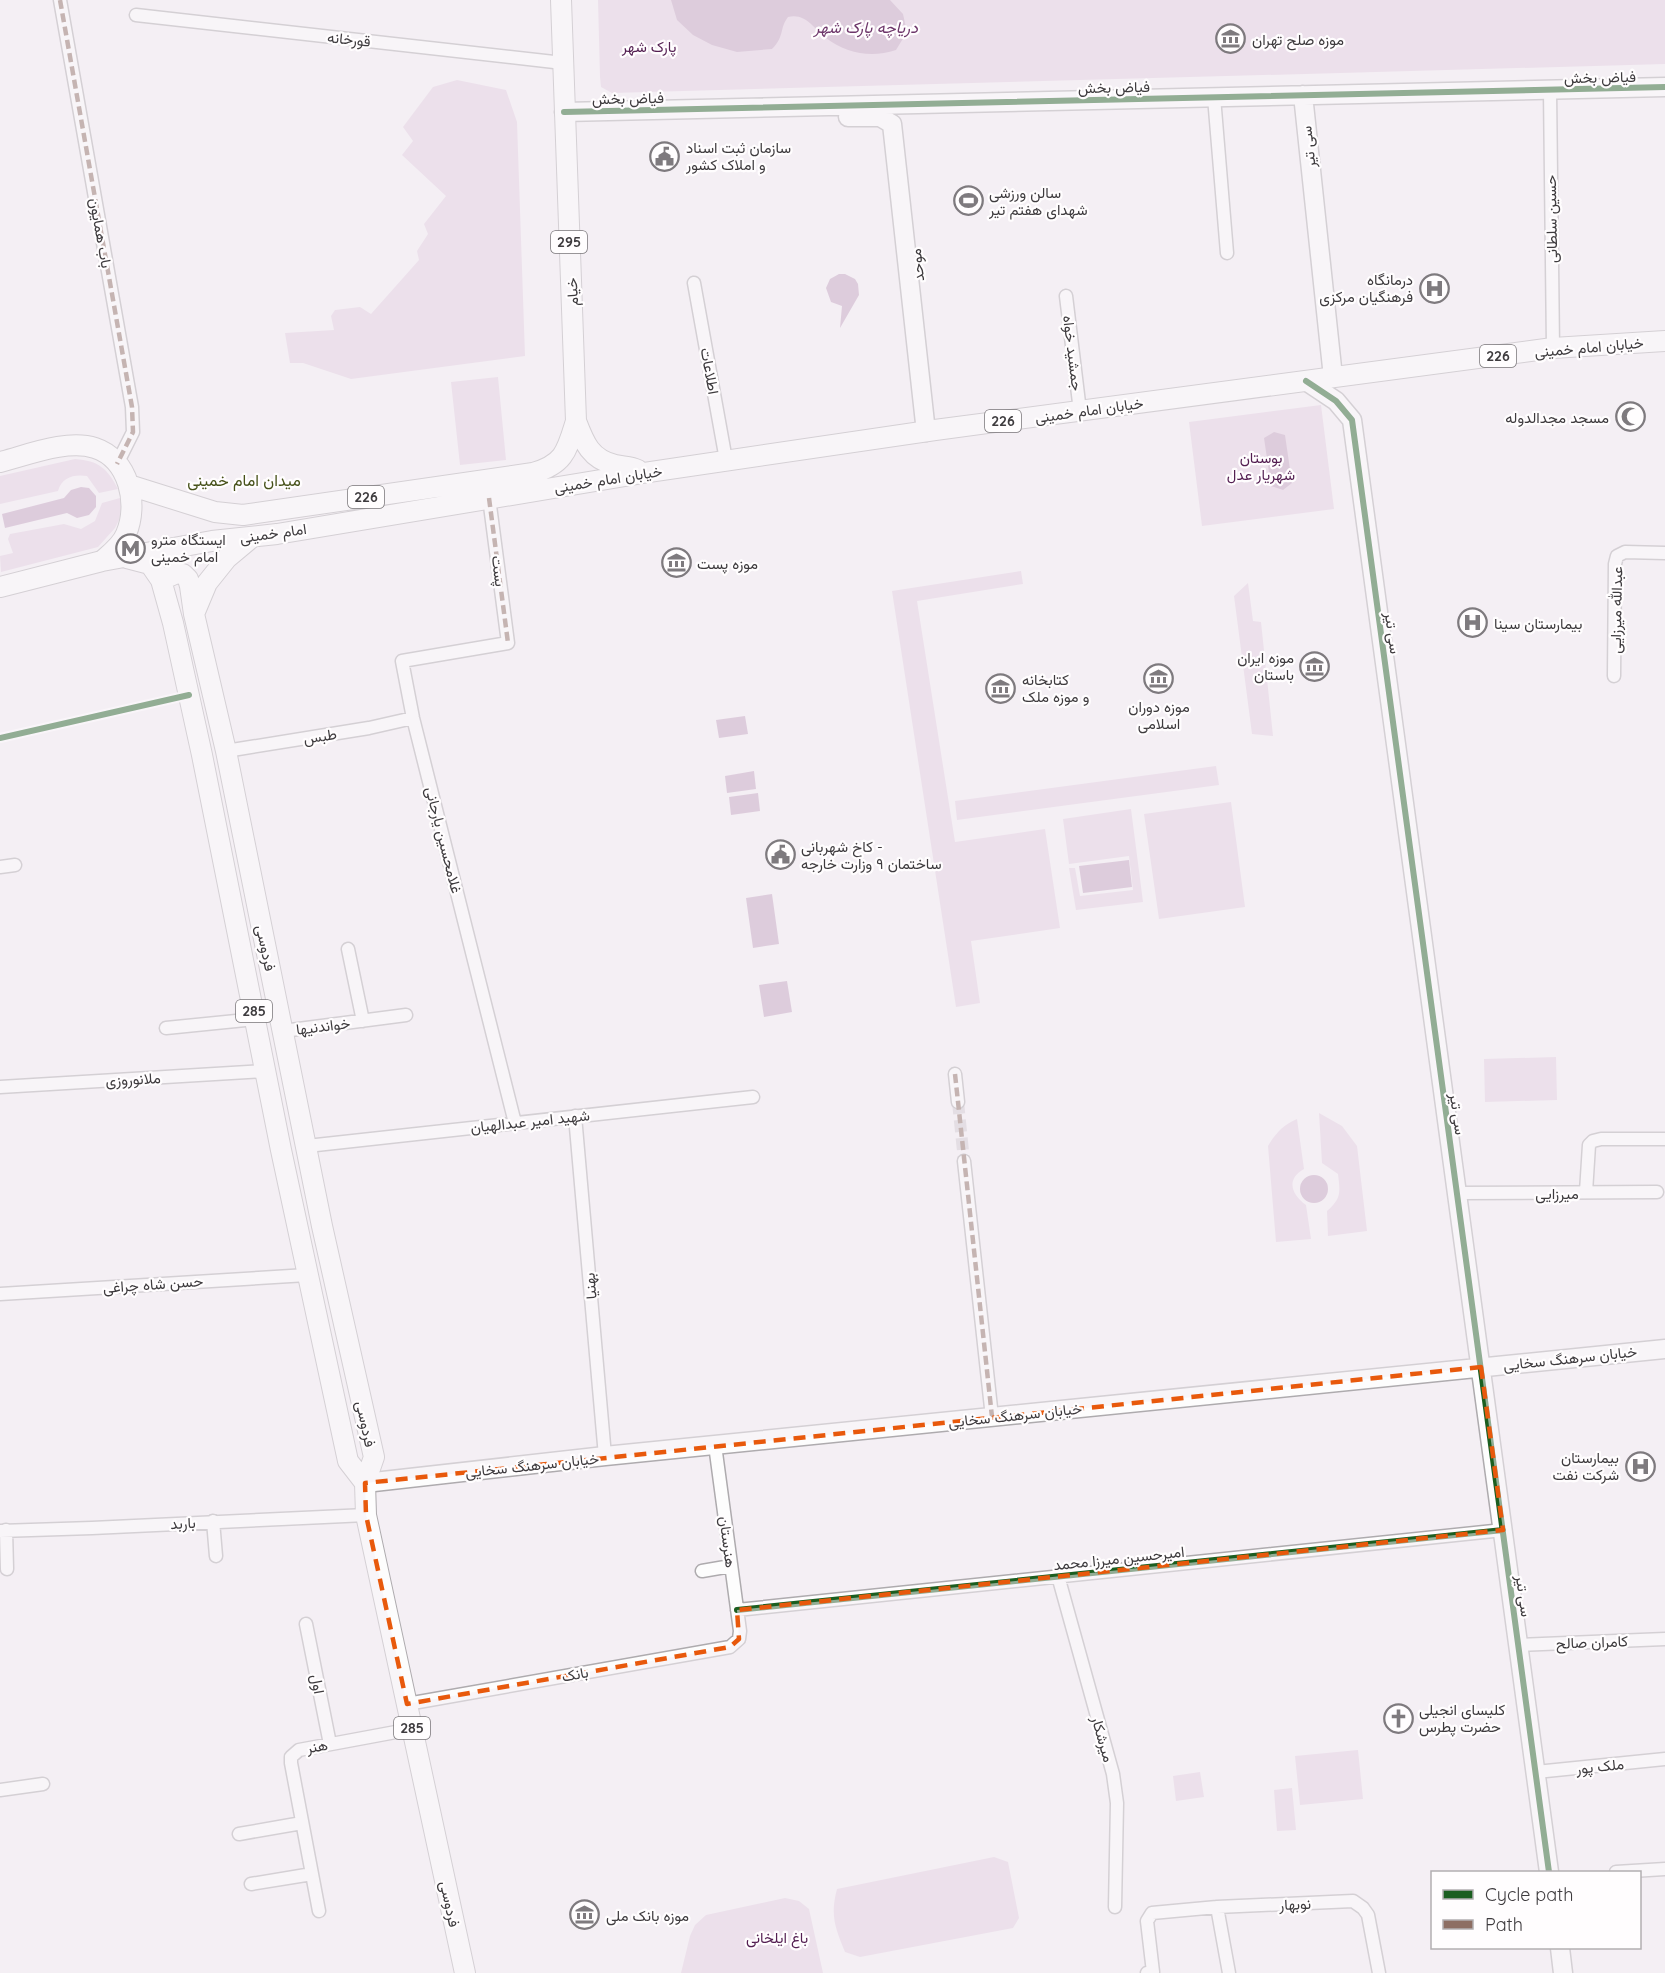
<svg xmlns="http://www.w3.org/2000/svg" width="1665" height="1973" viewBox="0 0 1665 1973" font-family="Quicksand,Vazirmatn,sans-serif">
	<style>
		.green { fill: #e2cfe0 }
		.water { fill: #c2a3bf }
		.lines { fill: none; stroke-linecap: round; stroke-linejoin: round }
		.street-tunnel { stroke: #d0cbd0; stroke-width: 12; stroke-dasharray: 12 6; stroke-linecap: butt }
		.street-casing { stroke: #aeabae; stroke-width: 15 }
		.secondary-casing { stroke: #aeabae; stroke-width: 21 }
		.primary-casing { stroke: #aeabae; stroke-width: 22 }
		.street { stroke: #fdfdfd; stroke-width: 12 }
		.secondary { stroke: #fdfdfd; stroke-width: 18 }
		.primary { stroke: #fdfdfd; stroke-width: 20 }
		.quiet { stroke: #8d6e63; stroke-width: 4.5; stroke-dasharray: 9 4.5; stroke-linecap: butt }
		.cycleway-casing { stroke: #fffdfe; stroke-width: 10 }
		.cycleway { stroke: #1b5e20; stroke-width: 6 }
		.marked { fill: none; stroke: #e8590c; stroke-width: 4.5; stroke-dasharray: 12 8; stroke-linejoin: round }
		.labels { text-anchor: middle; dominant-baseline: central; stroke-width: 4.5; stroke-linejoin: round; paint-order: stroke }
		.shield { fill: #fffdfe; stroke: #787578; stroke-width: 1.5 }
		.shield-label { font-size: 14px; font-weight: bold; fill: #3e3b3e }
		.street-label { font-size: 15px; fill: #3e3b3e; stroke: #fffdfe }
		.poi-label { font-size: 15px; fill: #3e3b3e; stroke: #fffdfe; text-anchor: start }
		.park-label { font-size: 15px; fill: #531e51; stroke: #fffdfe }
		.water-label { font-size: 16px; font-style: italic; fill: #6d366a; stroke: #fffdfe }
		.neighbourhood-label { font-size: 16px; fill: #465119; stroke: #fffdfe }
	</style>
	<rect width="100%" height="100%" fill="#f4eff4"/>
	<!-- green -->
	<path class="green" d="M 598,0 L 1665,0 L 1665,64 L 612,93 L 601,87 L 600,77 Z
		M 457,80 L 506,90 L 517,122 L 525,356 L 351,379 L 303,363 L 290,363 L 285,333 L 334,330 L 331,316 L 335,310 L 360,307 L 371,314 L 419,260 L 417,251 L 428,234 L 424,224 L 446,196 L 402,155 L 413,141 L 403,127 L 433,87 Z
		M 498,377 L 506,460 L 460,465 L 451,382 Z
		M 1321,405 L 1334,509 L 1202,526 L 1189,422 Z
		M 75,459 C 99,461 107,468 118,489 L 99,493 L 87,476 C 74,474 62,477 58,491 L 0,504 L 0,476 Z
		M 120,498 L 122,507 L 119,520 L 115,528 L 98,547 L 1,572 L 0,556 L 13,553 L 8,539 L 10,534 L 64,524 L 81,529 L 95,521 L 102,503 Z
		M 1021,571 L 1023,584 L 917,601 L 955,842 L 1045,829 L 1060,928 L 971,941 L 980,1003 L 956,1007 L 892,591 Z
		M 1248,583 L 1253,621 L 1261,622 L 1273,736 L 1252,734 L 1234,596 Z
		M 1216,766 L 1219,785 L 957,820 L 955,801 Z
		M 1231,802 L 1245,907 L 1159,919 L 1144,814 Z
		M 1131,809 L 1143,902 L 1076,910 L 1069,868 L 1075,868 L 1080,896 L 1133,890 L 1129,856 L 1069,864 L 1063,819 Z
		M 1556,1057 L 1557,1100 L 1485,1102 L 1484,1059 Z
		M 1319,1113 L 1342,1126 L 1357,1146 L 1367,1231 L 1328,1236 L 1327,1211 C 1342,1198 1340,1192 1338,1174 L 1322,1163 Z
		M 1297,1119 L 1304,1169 C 1286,1179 1291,1194 1306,1205 L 1311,1239 L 1276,1242 L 1268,1146 C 1275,1134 1284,1124 1297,1119 Z
		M 1358,1750 L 1363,1799 L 1300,1805 L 1295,1756 Z
		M 1200,1772 L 1204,1797 L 1176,1801 L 1173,1776 Z
		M 1292,1788 L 1296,1830 L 1277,1831 L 1274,1790 Z
		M 994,1857 L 1008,1862 L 1019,1918 L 1013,1928 L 860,1957 L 845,1952 C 835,1928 830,1915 837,1889 Z
		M 785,1898 L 799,1901 L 809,1909 L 823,1973 L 681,1973 L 690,1936 L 695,1925 L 706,1915 Z"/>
	<!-- water -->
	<path class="water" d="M 671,0 L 890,0 L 903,14 L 907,32 L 896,50 C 872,58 847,54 826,38 C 813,28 806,13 788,17 C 779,29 785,36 772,49 L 737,52 L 712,45 L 693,35 L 677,20 Z
		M 839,274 L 845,274 L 855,279 L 858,284 L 859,295 L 840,328 L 842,306 L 831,302 L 826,288 L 830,279 Z
		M 1274,432 L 1285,435 L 1292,483 L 1283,490 L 1271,486 L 1264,438 Z
		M 81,487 L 89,488 L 96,496 L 96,507 L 89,515 L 77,518 L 67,513 L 5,528 L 2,514 L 64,498 L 71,490 Z
		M 745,716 L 748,734 L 719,738 L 716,720 Z
		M 754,771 L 756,789 L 727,793 L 725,776 Z
		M 758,793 L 760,811 L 731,815 L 729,797 Z
		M 1129,860 L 1132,887 L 1083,893 L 1079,866 Z
		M 772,894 L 779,944 L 753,948 L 746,898 Z
		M 787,981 L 792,1012 L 764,1017 L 759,985 Z
		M1300 1189a14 14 0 1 1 28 0a14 14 0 1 1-28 0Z"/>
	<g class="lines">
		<!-- street-tunnel -->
		<path class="street-tunnel" d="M 958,1102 L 964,1161"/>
		<defs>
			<path id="street" d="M 60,0 L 132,407 L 133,432 L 117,464
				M 136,15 L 563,63
				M 1550,90 L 1553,348
				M 1214,97 L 1227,253
				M 694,283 L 726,460
				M 1066,296 L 1080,411
				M 489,498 L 508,643 L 402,661 L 413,718 L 515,1123
				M 1614,676 L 1615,564 L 1617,556 L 1625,552 L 1665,553
				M 226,751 L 369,728 L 413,718
				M 0,867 L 15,865
				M 348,949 L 363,1021
				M 166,1028 L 256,1019
				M 283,1031 L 406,1015
				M 955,1074 L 958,1102
				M 0,1087 L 266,1071
				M 575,1116 L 605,1456
				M 307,1146 L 753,1097
				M 964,1161 L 992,1417
				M 1586,1192 L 1589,1145 L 1593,1141 L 1601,1139 L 1665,1139
				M 1457,1193 L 1657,1192
				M 0,1294 L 307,1275
				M 213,1521 L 216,1556
				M 6,1530 L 7,1569
				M 0,1531 L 92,1528 L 366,1515
				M 702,1571 L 731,1566
				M 1058,1576 L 1113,1774 L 1117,1803 L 1115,1907
				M 737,1610 L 1503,1530
				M 306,1624 L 330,1744
				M 1518,1645 L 1665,1639
				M 407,1704 L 730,1647 L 739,1639 L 740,1631 L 715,1445
				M 1536,1772 L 1665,1759
				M 0,1790 L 43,1784
				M 239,1834 L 302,1823
				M 1616,1872 L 1665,1869
				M 251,1884 L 312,1874
				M 1217,1907 L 1229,1973
				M 319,1911 L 291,1763 L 291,1757 L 299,1750 L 412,1729
				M 1147,1973 L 1153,1972 L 1147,1921 L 1152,1913 L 1217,1907 L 1353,1901 L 1363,1908 L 1368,1915 L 1379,1973"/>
			<path id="secondary" d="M 1303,95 L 1333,377
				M 564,112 L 1665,87
				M 848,117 L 880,117 L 892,124 L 926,432
				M 1306,381 L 1336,401 L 1352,420 L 1549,1872
				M 365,1483 L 605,1456 L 1665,1349
				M 1560,1948 L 1563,1973"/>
			<path id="primary" d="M 561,0 L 576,421 C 584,442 590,459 615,465 C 624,467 630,466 638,470
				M 0,462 C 28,455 67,439 95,448 C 129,459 139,504 126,534 C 122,545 110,554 102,561
				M 129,485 L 215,512 L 243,515 L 533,473 C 565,464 567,450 576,421
				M 127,558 L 150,564 L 161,580 L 173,623 L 202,755 L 281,1150 L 348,1461 L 365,1483
				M 161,580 L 177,573 L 183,574 L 188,579 L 190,586 L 194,614 L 226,751 L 322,1226 L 374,1457 L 365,1483 L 366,1515 L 465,1973
				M 0,587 L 102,561 L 212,541 L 277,534 L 643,473 L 935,430 L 1553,348 L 1665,341
				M 194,614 L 207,583 L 227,558 L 251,538"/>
		</defs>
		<!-- street casing -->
		<use href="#street" class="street-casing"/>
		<!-- secondary casing -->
		<use href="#secondary" class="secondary-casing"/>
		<!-- primary casing -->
		<use href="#primary" class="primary-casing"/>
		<!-- street -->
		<use href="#street" class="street"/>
		<!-- secondary -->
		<use href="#secondary" class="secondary"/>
		<!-- primary -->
		<use href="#primary" class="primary"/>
		<!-- quiet -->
		<path class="quiet" d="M 60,0 L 132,407 L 133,432 L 117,464
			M 489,498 L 508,643
			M 955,1074 L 992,1417"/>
		<defs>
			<path id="cycleway" d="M 564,112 L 1665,87
				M 1306,381 L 1336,401 L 1352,420 L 1549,1872
				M 0,738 L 189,695
				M 737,1610 L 1503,1530"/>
		</defs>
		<!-- cycleway casing -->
		<use href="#cycleway" class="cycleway-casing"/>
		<!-- cycleway -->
		<use href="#cycleway" class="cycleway"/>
	</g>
	<!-- marked area -->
	<path d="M0 0H1665V1973H0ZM 1481,1367 L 1503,1530 L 737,1610 L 739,1639 L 730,1647 L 407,1704 L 366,1515 L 365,1483 Z" fill="#f4eff4" fill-opacity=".55" fill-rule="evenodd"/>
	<path class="marked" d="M 1481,1367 L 1503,1530 L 737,1610 L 739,1639 L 730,1647 L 407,1704 L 366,1515 L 365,1483 Z"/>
	<!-- icons -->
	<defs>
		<symbol id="museum-ring" viewBox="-11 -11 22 22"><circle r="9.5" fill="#fffdfe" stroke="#7e7a7e" stroke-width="1.5"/><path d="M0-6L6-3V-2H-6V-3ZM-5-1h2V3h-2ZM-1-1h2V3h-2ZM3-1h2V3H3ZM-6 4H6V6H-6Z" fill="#7e7a7e"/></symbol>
		<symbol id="civic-ring" viewBox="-11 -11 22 22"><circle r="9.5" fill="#fffdfe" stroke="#7e7a7e" stroke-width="1.5"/><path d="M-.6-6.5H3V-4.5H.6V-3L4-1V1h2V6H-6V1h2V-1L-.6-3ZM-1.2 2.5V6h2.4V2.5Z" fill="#7e7a7e"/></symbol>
		<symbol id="stadium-ring" viewBox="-11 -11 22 22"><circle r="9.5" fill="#fffdfe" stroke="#7e7a7e" stroke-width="1.5"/><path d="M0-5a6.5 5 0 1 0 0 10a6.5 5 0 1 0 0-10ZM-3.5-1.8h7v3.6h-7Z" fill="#7e7a7e"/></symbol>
		<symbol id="hospital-ring" viewBox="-11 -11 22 22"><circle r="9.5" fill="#fffdfe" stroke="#7e7a7e" stroke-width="1.5"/><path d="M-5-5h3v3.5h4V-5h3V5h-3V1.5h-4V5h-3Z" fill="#7e7a7e"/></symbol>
		<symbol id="mosque-ring" viewBox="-11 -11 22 22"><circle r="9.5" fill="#fffdfe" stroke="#7e7a7e" stroke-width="1.5"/><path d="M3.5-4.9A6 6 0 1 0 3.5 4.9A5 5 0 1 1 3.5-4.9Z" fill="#7e7a7e"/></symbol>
		<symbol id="metro-ring" viewBox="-11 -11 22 22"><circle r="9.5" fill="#fffdfe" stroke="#7e7a7e" stroke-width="1.5"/><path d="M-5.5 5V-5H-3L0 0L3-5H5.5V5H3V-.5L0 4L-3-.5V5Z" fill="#7e7a7e"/></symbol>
		<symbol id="church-ring" viewBox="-11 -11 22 22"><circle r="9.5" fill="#fffdfe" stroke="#7e7a7e" stroke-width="1.5"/><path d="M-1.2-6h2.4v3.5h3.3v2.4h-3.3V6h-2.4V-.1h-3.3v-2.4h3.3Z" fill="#7e7a7e"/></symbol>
	</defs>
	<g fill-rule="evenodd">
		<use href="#museum-ring" x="1214" y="22" width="33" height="33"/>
		<use href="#civic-ring" x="648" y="140" width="33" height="33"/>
		<use href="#stadium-ring" x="952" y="184" width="33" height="33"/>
		<use href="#hospital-ring" x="1418" y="272" width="33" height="33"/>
		<use href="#mosque-ring" x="1614" y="400" width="33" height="33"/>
		<use href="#metro-ring" x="114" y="532" width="33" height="33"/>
		<use href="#museum-ring" x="660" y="546" width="33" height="33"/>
		<use href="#hospital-ring" x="1456" y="606" width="33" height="33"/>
		<use href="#museum-ring" x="1298" y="650" width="33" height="33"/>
		<use href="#museum-ring" x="1142" y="662" width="33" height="33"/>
		<use href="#museum-ring" x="984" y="672" width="33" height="33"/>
		<use href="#civic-ring" x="764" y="838" width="33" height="33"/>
		<use href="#hospital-ring" x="1624" y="1450" width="33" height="33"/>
		<use href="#church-ring" x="1382" y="1702" width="33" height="33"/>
		<use href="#museum-ring" x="568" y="1898" width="33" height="33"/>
	</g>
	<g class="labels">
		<!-- shield labels -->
		<g class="shield">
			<rect x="551" y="231" width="36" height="22" rx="4.5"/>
			<rect x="1480" y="345" width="36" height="22" rx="4.5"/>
			<rect x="985" y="410" width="36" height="22" rx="4.5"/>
			<rect x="348" y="486" width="36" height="22" rx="4.5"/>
			<rect x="236" y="1000" width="36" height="22" rx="4.5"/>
			<rect x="394" y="1717" width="36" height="22" rx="4.5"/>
		</g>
		<g class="shield-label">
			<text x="569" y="242">295</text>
			<text x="1498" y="356">226</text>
			<text x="1003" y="421">226</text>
			<text x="366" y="497">226</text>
			<text x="254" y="1011">285</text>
			<text x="412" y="1728">285</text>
		</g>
		<!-- street labels -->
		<g class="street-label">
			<text transform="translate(349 39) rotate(6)">قورخانه</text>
			<text transform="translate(1600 77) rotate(-1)">فیاض بخش</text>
			<text transform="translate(1114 87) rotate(-1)">فیاض بخش</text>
			<text transform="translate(628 98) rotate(-1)">فیاض بخش</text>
			<text transform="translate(1308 147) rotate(-96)">سی تیر</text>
			<text transform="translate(1551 219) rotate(-91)">حسین سلطانی</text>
			<text transform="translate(101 233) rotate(80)">باب همایون</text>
			<text transform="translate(917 265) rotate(-96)">موحد</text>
			<text transform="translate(572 292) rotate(-93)">خیام</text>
			<text transform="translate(1589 347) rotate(-5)">خیابان امام خمینی</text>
			<text transform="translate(1073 353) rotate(83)">جمشید خواه</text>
			<text transform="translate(710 371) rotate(80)">اطلاعات</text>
			<text transform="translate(1089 410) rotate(-8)">خیابان امام خمینی</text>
			<text transform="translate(608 479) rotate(-9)">خیابان امام خمینی</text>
			<text transform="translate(273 533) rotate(-8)">امام خمینی</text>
			<text transform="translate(499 571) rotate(83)">پست</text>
			<text transform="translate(1616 610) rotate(-89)">عبدالله میرزایی</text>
			<text transform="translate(1393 633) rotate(82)">سی تیر</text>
			<text transform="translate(320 736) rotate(-9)">طبس</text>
			<text transform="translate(444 840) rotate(76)">غلامحسین یارجانی</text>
			<text transform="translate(266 948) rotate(78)">فردوسی</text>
			<text transform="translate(323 1026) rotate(-7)">خواندنیها</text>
			<text transform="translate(133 1079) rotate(-3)">ملانوروزی</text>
			<text transform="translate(1458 1114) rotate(82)">سی تیر</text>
			<text transform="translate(530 1121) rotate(-6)">شهید امیر عبدالهیان</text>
			<text x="1557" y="1193">میرزایی</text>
			<text transform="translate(153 1284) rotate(-4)">حسن شاه چراغی</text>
			<text transform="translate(590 1286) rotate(-95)">بهنیا</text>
			<text transform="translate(1570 1358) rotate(-6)">خیابان سرهنگ سخایی</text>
			<text transform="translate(1015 1415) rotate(-6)">خیابان سرهنگ سخایی</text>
			<text transform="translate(366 1424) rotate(78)">فردوسی</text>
			<text transform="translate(532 1465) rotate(-6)">خیابان سرهنگ سخایی</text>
			<text transform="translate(183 1523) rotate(-3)">باربد</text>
			<text transform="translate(728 1542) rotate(83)">هنرستان</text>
			<text transform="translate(1119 1558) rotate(-6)">امیرحسین میرزا محمد</text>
			<text transform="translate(1524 1596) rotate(82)">سی تیر</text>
			<text transform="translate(1592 1642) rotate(-2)">کامران صالح</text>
			<text transform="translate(575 1674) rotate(-10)">بانک</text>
			<text transform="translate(318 1684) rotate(79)">اول</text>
			<text transform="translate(1103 1739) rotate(74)">میرشکار</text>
			<text transform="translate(317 1746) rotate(-10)">هنر</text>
			<text transform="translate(1600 1766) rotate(-6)">ملک پور</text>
			<text transform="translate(450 1904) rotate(78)">فردوسی</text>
			<text transform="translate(1295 1904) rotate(-3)">نوبهار</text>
		</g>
		<!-- poi labels -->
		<g class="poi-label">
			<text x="1252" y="39">موزه صلح تهران</text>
			<text x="686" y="147">سازمان ثبت اسناد<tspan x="686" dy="17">و املاک کشور</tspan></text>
			<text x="989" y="192">سالن ورزشی<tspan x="989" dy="17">شهدای هفتم تیر</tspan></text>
			<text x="1413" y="279" text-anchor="end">درمانگاه<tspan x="1413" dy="17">فرهنگیان مرکزی</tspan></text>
			<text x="1609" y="417" text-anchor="end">مسجد مجدالدوله</text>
			<text x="151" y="539">ایستگاه مترو<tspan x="151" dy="17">امام خمینی</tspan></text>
			<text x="697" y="563">موزه پست</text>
			<text x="1494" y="623">بیمارستان سینا</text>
			<text x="1294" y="657" text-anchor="end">موزه ایران<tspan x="1294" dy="17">باستان</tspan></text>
			<text x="1022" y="679">کتابخانه<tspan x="1022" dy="17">و موزه ملک</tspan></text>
			<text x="1159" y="706" text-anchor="middle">موزه دوران<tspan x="1159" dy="17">اسلامی</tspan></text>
			<text x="801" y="846">کاخ شهربانی -<tspan x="801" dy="17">ساختمان ۹ وزارت خارجه</tspan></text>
			<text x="1619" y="1457" text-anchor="end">بیمارستان<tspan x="1619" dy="17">شرکت نفت</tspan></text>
			<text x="1419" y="1709">کلیسای انجیلی<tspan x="1419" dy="17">حضرت پطرس</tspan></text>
			<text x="606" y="1915">موزه بانک ملی</text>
		</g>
		<!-- park labels -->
		<g class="park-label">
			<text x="649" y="46">پارک شهر</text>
			<text x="1261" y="457">بوستان<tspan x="1261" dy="17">شهریار عدل</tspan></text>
			<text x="777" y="1937">باغ ایلخانی</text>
		</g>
		<!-- water labels -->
		<g class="water-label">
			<text x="866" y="27">دریاچه پارک شهر</text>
		</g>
		<!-- neighbourhood labels -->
		<g class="neighbourhood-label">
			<text x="244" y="480">میدان امام خمینی</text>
		</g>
	</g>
	<!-- legend -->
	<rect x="1431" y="1871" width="210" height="78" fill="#fffdfe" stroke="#b2afb1" stroke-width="1.5"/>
	<rect x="1443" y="1890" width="30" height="9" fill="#1b5e20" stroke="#b2afb1" stroke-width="1.5"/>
	<text x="1485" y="1901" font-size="18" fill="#3e3b3e">Cycle path</text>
	<rect x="1443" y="1920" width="30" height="9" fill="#8d6e63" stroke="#b2afb1" stroke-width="1.5"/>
	<text x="1485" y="1931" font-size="18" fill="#3e3b3e">Path</text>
</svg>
